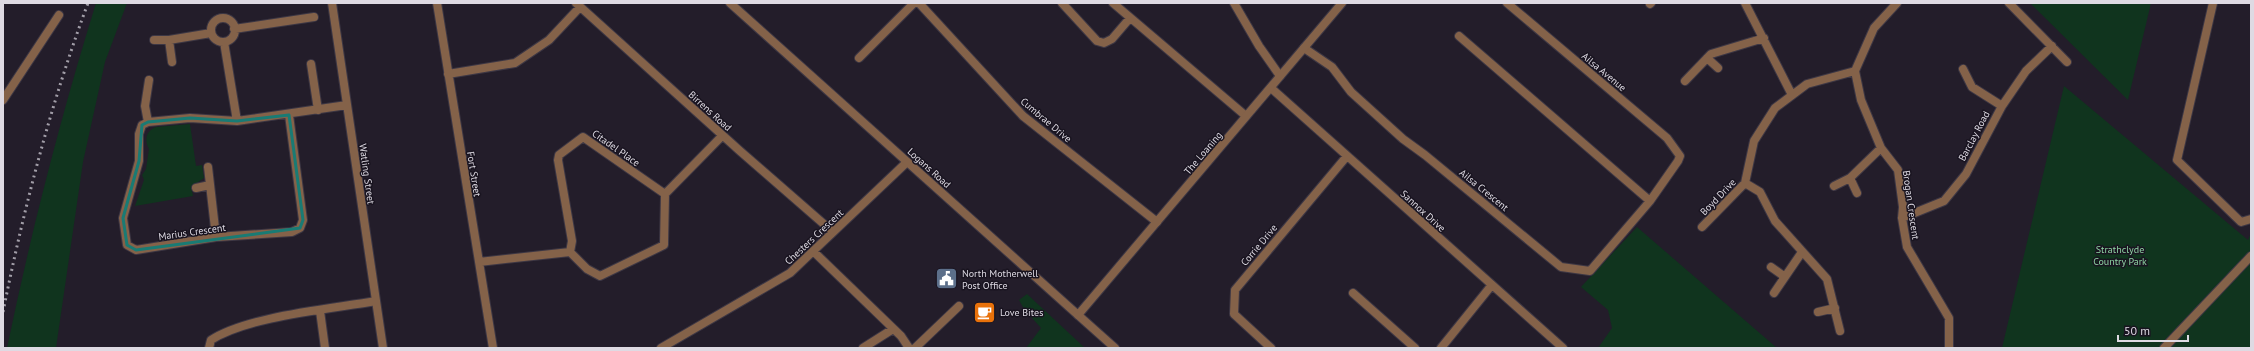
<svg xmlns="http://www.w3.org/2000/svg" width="2254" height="351" viewBox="0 0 2254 351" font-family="'PT Sans',sans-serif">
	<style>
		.green { fill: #10341e }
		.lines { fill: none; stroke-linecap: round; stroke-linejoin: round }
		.minor-casing { stroke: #3d3744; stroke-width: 10 }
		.tertiary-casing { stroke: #3d3744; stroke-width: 10 }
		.minor { stroke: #846249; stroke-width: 8 }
		.tertiary { stroke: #846249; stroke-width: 8 }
		.rail { stroke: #a29ea8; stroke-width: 3; stroke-dasharray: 2 4; stroke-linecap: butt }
		.marked { fill: none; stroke: #197b74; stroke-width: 3; stroke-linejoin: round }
		.labels { text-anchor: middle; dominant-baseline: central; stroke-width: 3; stroke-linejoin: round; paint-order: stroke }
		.street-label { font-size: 10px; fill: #dedae3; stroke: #191420 }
		.park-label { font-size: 10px; fill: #8fd5a4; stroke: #191420 }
		.poi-label { font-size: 10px; fill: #dedae3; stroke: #191420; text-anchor: start }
	</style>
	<rect width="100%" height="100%" fill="#231d2a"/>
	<!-- green -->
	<path class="green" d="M 96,3 L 127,3 L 105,62 L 83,162 L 56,348 L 7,348 C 31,232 61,116 96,3 Z
		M 2030,3 L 2151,3 L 2128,100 Z
		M 2064,86 L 2248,240 L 2251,233 L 2251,348 L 2002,348 Z
		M 190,124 L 196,166 L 202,165 L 204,178 L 191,187 L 193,196 L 135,206 L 144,180 L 142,175 L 146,169 L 149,149 C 144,140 146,131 156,127 Z
		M 1637,227 L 1777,348 L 1598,348 L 1612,328 L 1608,310 L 1581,287 Z
		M 1027,294 L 1085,348 L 1026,348 L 1041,328 L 1024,309 L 1019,300 Z"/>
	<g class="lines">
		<defs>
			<path id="minor" d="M 332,3 L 383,348
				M 437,3 L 493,348
				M 576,3 L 740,151 L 833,232
				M 919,3 L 1023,116 L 1157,222
				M 1062,3 L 1097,41 L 1104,43 L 1112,39 L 1130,18
				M 1113,3 L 1246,116
				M 1234,3 L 1259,46 L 1280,76
				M 1745,3 L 1792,95
				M 1897,3 L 1874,28 L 1855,71 L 1861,100 L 1881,148 L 1898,170 L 1903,207 L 1902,218 L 1907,247 L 1949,318 L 1949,348
				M 2009,3 L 2067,62
				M 2213,3 L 2177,160 L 2241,222 L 2251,219
				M 1650,4 L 1651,3
				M211 30a12 12 0 1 1 24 0a12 12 0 1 1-24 0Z
				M 234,29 L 314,17
				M 1459,36 L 1650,201
				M 154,40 L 169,40 L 211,33
				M 169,40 L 172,62
				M 224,42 L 237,121
				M 1304,48 L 1332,67 L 1351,92 L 1403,139 L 1425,155 L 1561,267 L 1590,271 L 1650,201 L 1678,161 L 1680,156 L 1667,138 L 1507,3
				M 859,58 L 914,3
				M 1707,58 L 1718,68
				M 311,64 L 318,110
				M 1963,69 L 1972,87 L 2002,106
				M 448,74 L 515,63 L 549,40 L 580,7
				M 1685,81 L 1711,54 L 1764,38
				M 1271,88 L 1563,348
				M 3,100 L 59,15
				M 289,115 L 303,220 L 300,228 L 292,232 L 216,237 L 136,250 L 127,245 L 123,218 L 139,161 L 139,134 L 142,125 L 148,122 L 190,118 L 237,121 L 347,105
				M 148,122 L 145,106 L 149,80
				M 208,167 L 216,237
				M 1850,178 L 1857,193
				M 1745,183 L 1760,192 L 1775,221 L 1827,279 L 1840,331
				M 1834,186 L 1850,178 L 1881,148
				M 196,188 L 210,185
				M 1902,218 L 1944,201 L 1966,174 L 2002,106 L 2026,71 L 2052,46
				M 1702,227 L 1745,183 L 1754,141 L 1775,108 L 1807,84 L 1855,71
				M 813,251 L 901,336 L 909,348
				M 570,252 L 572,241 L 558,160 L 559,155 L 583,137 L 665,194
				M 479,262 L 570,252 L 587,269 L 600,276 L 664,245 L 665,194 L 722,136
				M 1771,267 L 1785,277
				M 1353,293 L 1415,348
				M 1774,293 L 1802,252
				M 320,311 L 325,348
				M 1818,312 L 1835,308
				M 1078,315 L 1115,348
				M 209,348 L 211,340 C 248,316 331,309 376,301
				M 661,348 L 790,273 L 907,162
				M 863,348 L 893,329
				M 915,348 L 959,306
				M 1271,348 L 1234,314 L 1235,290 L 1347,156
				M 1441,348 L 1491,286
				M 2164,348 L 2251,256"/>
			<path id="tertiary" d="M 730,3 L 1078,315 L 1342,3"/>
		</defs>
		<!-- minor casing -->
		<use href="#minor" class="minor-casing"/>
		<!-- tertiary casing -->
		<use href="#tertiary" class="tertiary-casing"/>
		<!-- minor -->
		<use href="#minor" class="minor"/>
		<!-- tertiary -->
		<use href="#tertiary" class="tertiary"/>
		<!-- rail -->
		<path class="rail" d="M 3,312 C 24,207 51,103 88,3"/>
	</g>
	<!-- marked area -->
	<path class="marked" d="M 289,115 L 303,220 L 300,228 L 136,250 L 127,245 L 123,218 L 139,161 L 142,125 L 148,122 L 190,118 L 237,121 Z"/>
	<!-- icons -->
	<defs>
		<symbol id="civic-square" viewBox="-11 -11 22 22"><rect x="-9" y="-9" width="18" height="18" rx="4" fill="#5c6f8a" stroke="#191420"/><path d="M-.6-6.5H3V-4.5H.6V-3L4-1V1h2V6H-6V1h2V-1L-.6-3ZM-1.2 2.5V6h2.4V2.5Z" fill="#fff"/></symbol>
		<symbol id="cafe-square" viewBox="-11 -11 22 22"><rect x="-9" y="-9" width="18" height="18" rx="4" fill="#e8710a" stroke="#191420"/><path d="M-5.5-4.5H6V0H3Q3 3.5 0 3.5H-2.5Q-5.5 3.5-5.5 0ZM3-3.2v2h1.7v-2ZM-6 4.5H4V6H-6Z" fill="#fff"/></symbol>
	</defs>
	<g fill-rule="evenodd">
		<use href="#civic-square" x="934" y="266" width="25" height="25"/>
		<use href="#cafe-square" x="972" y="300" width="25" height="25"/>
	</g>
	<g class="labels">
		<!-- street labels -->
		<g class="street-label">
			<text transform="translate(1604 72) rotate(40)">Ailsa Avenue</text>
			<text transform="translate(710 111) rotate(42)">Birrens Road</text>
			<text transform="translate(1046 120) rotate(40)">Cumbrae Drive</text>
			<text transform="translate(1974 136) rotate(-62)">Barclay Road</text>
			<text transform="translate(616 148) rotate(35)">Citadel Place</text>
			<text transform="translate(1203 153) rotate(-50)">The Loaning</text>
			<text transform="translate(929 168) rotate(42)">Logans Road</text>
			<text transform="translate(367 174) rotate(82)">Watling Street</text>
			<text transform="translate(474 174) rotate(81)">Fort Street</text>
			<text transform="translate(1484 190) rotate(39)">Ailsa Crescent</text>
			<text transform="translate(1718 197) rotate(-46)">Boyd Drive</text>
			<text transform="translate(1911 205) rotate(82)">Brogan Crescent</text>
			<text transform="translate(1423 211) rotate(42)">Sannox Drive</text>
			<text transform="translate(192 232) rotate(-8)">Marius Crescent</text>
			<text transform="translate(814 237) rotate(-43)">Chesters Crescent</text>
			<text transform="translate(1259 245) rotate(-50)">Corrie Drive</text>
		</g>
		<!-- park labels -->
		<g class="park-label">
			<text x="2120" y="249">Strathclyde<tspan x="2120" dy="12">Country Park</tspan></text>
		</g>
		<!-- poi labels -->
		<g class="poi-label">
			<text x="962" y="273">North Motherwell<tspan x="962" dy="12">Post Office</tspan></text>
			<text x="1000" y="312">Love Bites</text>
		</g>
	</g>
	<!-- border -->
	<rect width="2254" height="351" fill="none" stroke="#dedae3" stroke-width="8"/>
	<!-- scale -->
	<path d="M2118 335v6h70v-6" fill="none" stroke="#dedae3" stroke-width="2"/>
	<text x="2124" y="335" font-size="12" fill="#dedae3" stroke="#191420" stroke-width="3" paint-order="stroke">50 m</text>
</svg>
